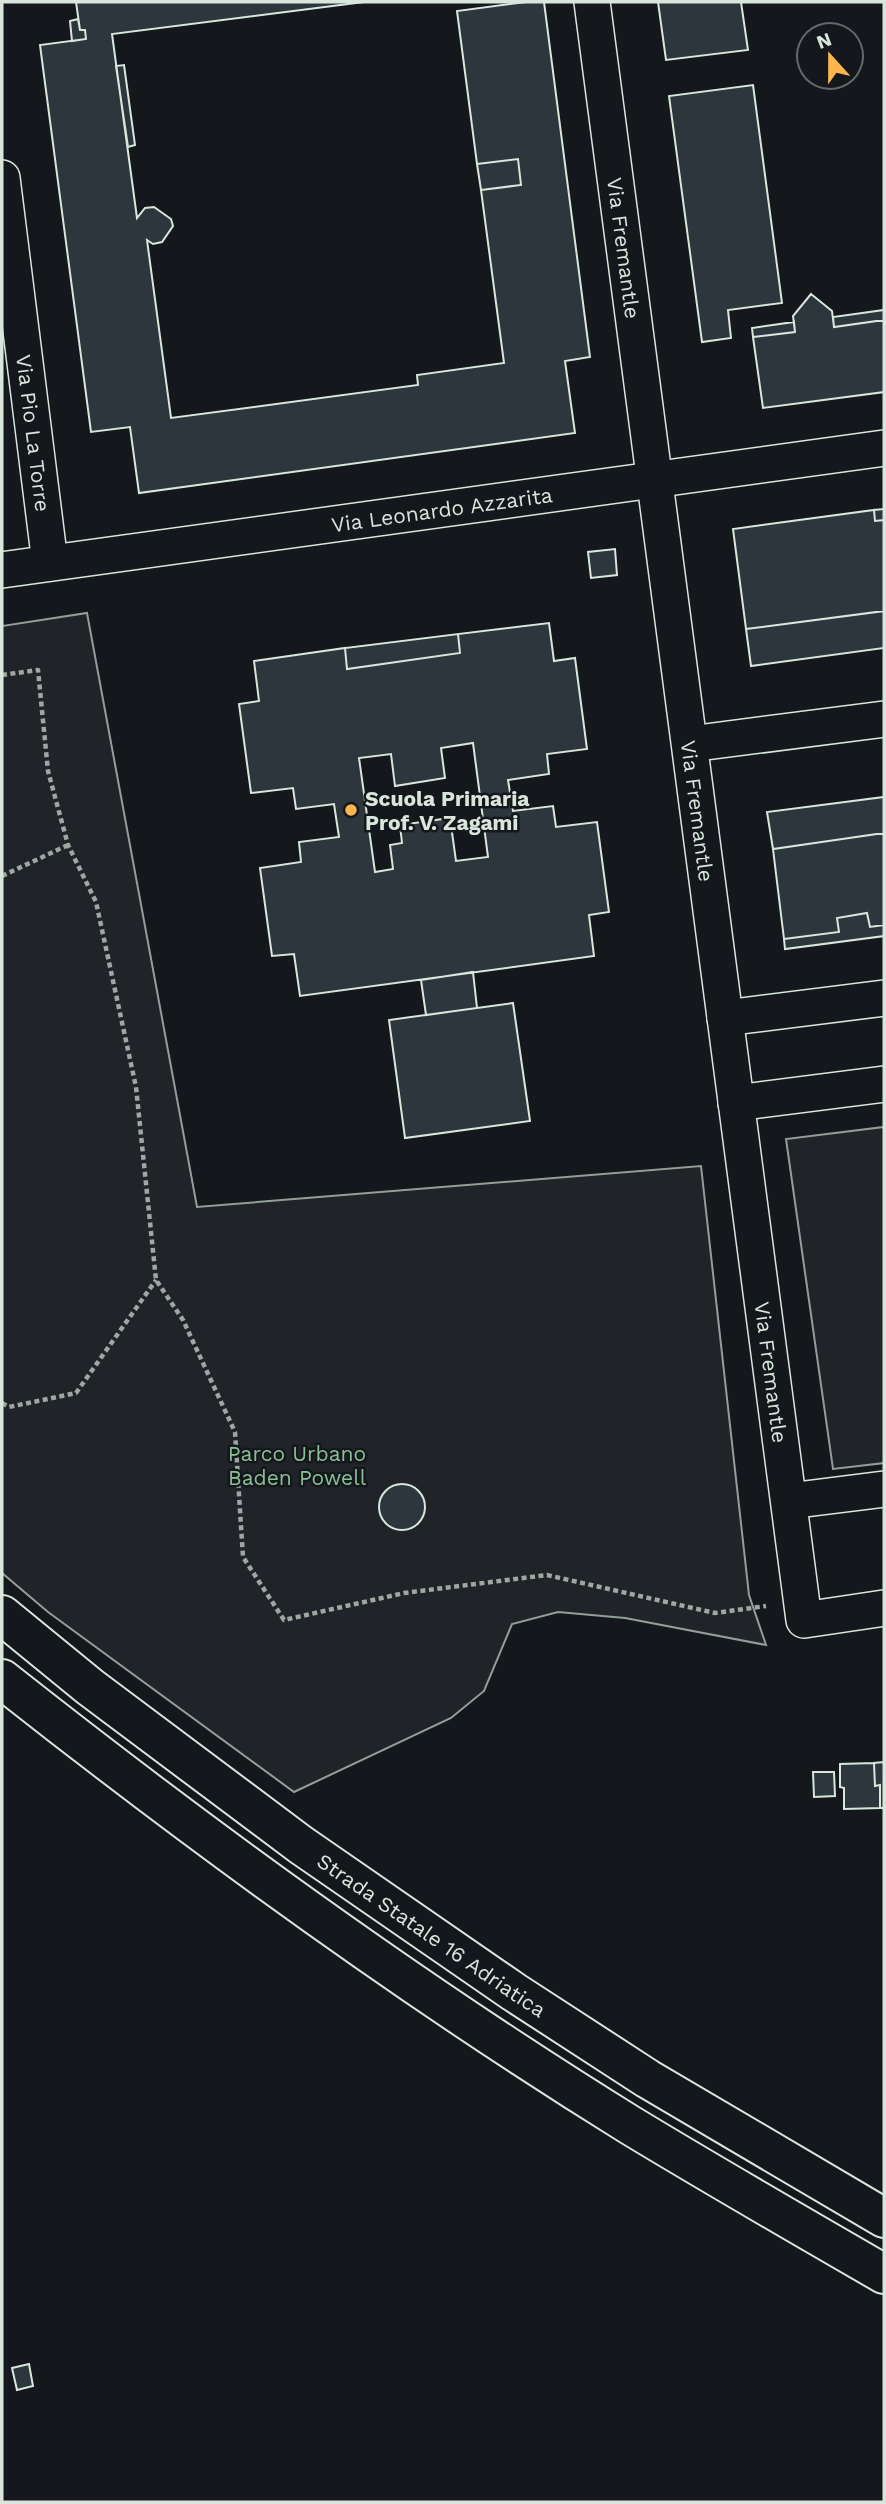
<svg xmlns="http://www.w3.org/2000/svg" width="886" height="2504" viewBox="0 0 886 2504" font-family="'Work Sans',sans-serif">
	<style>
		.green { fill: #202428; stroke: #939e99; stroke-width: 2 }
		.building { fill: #2c363c; stroke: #d8e6dc; stroke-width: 2; fill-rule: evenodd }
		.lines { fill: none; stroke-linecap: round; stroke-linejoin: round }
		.minor-casing { stroke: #d8e6dc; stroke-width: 38 }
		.trunk-casing { stroke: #d8e6dc; stroke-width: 42 }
		.path { stroke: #9da8a2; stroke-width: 4.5; stroke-dasharray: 5 3.5; stroke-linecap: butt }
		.minor { stroke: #14181c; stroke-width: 35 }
		.trunk { stroke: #14181c; stroke-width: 38 }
		.poi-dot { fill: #ffb74d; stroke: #14181c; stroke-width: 2.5 }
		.labels { text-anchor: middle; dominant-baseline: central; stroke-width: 5; stroke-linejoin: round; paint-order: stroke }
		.street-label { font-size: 21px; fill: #d8e6dc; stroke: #14181c }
		.poi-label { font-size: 21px; font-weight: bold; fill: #d8e6dc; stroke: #14181c; text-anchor: start }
		.park-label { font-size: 21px; fill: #8ac095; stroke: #14181c }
	</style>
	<rect width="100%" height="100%" fill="#14181c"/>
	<!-- green -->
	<path class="green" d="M 87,613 L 197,1207 L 701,1166 L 749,1595 L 766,1645 L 625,1618 L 558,1612 L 512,1624 L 484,1691 L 451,1718 L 294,1792 L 48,1612 L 2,1573 L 2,626 Z
		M 884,1127 L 884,1463 L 833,1469 L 786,1139 Z"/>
	<!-- building -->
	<path class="building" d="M 76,2 L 364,2 L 112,34 L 137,218 L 145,208 L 154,207 L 171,219 L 173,226 L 162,242 L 153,244 L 147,240 L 171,418 L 418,385 L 417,375 L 504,363 L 481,190 L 521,185 L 518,159 L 477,164 L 457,11 L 526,2 L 544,2 L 590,357 L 565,361 L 575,433 L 139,493 L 130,427 L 91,432 L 40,45 L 86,39 L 85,30 L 80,30 Z
		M 658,2 L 741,2 L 748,50 L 666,60 Z
		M 78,19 L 80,30 L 85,30 L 86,39 L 72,41 L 70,21 Z
		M 124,65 L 135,145 L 128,147 L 116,66 Z
		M 753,85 L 782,303 L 728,310 L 731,338 L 702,342 L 669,96 Z
		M 518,159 L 521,185 L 481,190 L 477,164 Z
		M 811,294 L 832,311 L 834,327 L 884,320 L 884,392 L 763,408 L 753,337 L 795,332 L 793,316 Z
		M 884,310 L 884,320 L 834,327 L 833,317 Z
		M 794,322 L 795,332 L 753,337 L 752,328 Z
		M 884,509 L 884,520 L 875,521 L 874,510 Z
		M 874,510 L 875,521 L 884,520 L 884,611 L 746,629 L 733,529 Z
		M 615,549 L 617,575 L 591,578 L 588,552 Z
		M 884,611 L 884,648 L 751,666 L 746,629 Z
		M 549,623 L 554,661 L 575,658 L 587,749 L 547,754 L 549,774 L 508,780 L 513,811 L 553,806 L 556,827 L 597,822 L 609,912 L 589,915 L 594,956 L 300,996 L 294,954 L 272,956 L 260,868 L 301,862 L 299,842 L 339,837 L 334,804 L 296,809 L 293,788 L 251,793 L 239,704 L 259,701 L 254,661 L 345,648 L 347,669 L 460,653 L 458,634 ZM 473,743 L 488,857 L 456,861 L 450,818 L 400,825 L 402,843 L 390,845 L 393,869 L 375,872 L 359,758 L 391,754 L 395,786 L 445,778 L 441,748 Z
		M 458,634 L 460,653 L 347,669 L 345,648 Z
		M 884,797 L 884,833 L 773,849 L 767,812 Z
		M 884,833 L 884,925 L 870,927 L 867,913 L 837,918 L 839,932 L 784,939 L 773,849 Z
		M 867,913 L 870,927 L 884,925 L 884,936 L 785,949 L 784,939 L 839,932 L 837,918 Z
		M 473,972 L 477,1008 L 426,1015 L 421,980 Z
		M 513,1003 L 530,1121 L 405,1138 L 389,1020 Z
		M379 1507a23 23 0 1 1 46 0a23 23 0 1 1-46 0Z
		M 884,1762 L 884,1808 L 880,1808 L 880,1785 L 875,1786 L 874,1763 Z
		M 874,1763 L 875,1786 L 880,1785 L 880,1808 L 844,1809 L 844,1788 L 840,1787 L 840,1764 Z
		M 813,1772 L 834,1772 L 835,1796 L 814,1797 Z
		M 29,2364 L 33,2386 L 17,2390 L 12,2368 Z"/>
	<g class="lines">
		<defs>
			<g id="minor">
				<path id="s1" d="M 592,2 L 804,1620 L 884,1608"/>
				<path id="s2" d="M 2,178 L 50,563"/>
				<path id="s3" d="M 2,570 L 884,448"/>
				<path d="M 690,744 L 884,719"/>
				<path d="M 725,1018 L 884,998"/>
				<path d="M 736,1103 L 884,1084"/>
				<path d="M 789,1501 L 884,1489"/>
			</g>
			<g id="trunk">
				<path id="s4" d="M 2,1615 L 90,1687 L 301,1845 L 514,1992 L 648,2079 L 884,2218"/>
				<path d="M 2,1679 C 203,1838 412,1990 630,2125 C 714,2176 799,2225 884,2274"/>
			</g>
		</defs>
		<!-- minor casing -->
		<use href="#minor" class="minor-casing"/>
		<!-- trunk casing -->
		<use href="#trunk" class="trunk-casing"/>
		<!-- path -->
		<path class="path" d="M 2,675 L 38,670 L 48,771 L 68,845 L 96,902 L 136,1087 L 156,1280 L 183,1320 L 235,1432 L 243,1557 L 284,1620 L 404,1593 L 547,1575 L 715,1613 L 766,1606
			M 2,876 L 68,845
			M 2,1403 L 9,1407 L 76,1393 L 156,1280"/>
		<!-- minor -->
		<use href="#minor" class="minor"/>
		<!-- trunk -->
		<use href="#trunk" class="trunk"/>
	</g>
	<!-- markers -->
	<circle class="poi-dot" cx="351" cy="810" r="7"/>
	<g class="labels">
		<!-- street labels -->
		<g class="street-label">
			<text stroke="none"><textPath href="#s1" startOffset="248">Via Fremantle</textPath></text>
			<text stroke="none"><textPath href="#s2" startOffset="257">Via Pio La Torre</textPath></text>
			<text stroke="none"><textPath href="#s3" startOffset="444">Via Leonardo Azzarita</textPath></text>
			<text stroke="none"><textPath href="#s1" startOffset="816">Via Fremantle</textPath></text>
			<text stroke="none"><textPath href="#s1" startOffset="1382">Via Fremantle</textPath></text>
			<text stroke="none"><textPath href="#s4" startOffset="536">Strada Statale 16 Adriatica</textPath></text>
		</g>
		<!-- poi labels -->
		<g class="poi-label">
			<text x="365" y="798">Scuola Primaria<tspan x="365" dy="24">Prof. V. Zagami</tspan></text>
		</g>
		<!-- park labels -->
		<g class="park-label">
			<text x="297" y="1453">Parco Urbano<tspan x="297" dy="24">Baden Powell</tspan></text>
		</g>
	</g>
	<!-- border -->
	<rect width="886" height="2504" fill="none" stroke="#d8e6dc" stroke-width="7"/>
	<!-- north arrow -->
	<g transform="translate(830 56) rotate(339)"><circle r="33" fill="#14181c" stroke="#626a69" stroke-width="2"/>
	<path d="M0-5L12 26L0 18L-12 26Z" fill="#ffb74d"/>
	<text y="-10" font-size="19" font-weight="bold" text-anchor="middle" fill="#d8e6dc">N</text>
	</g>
</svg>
